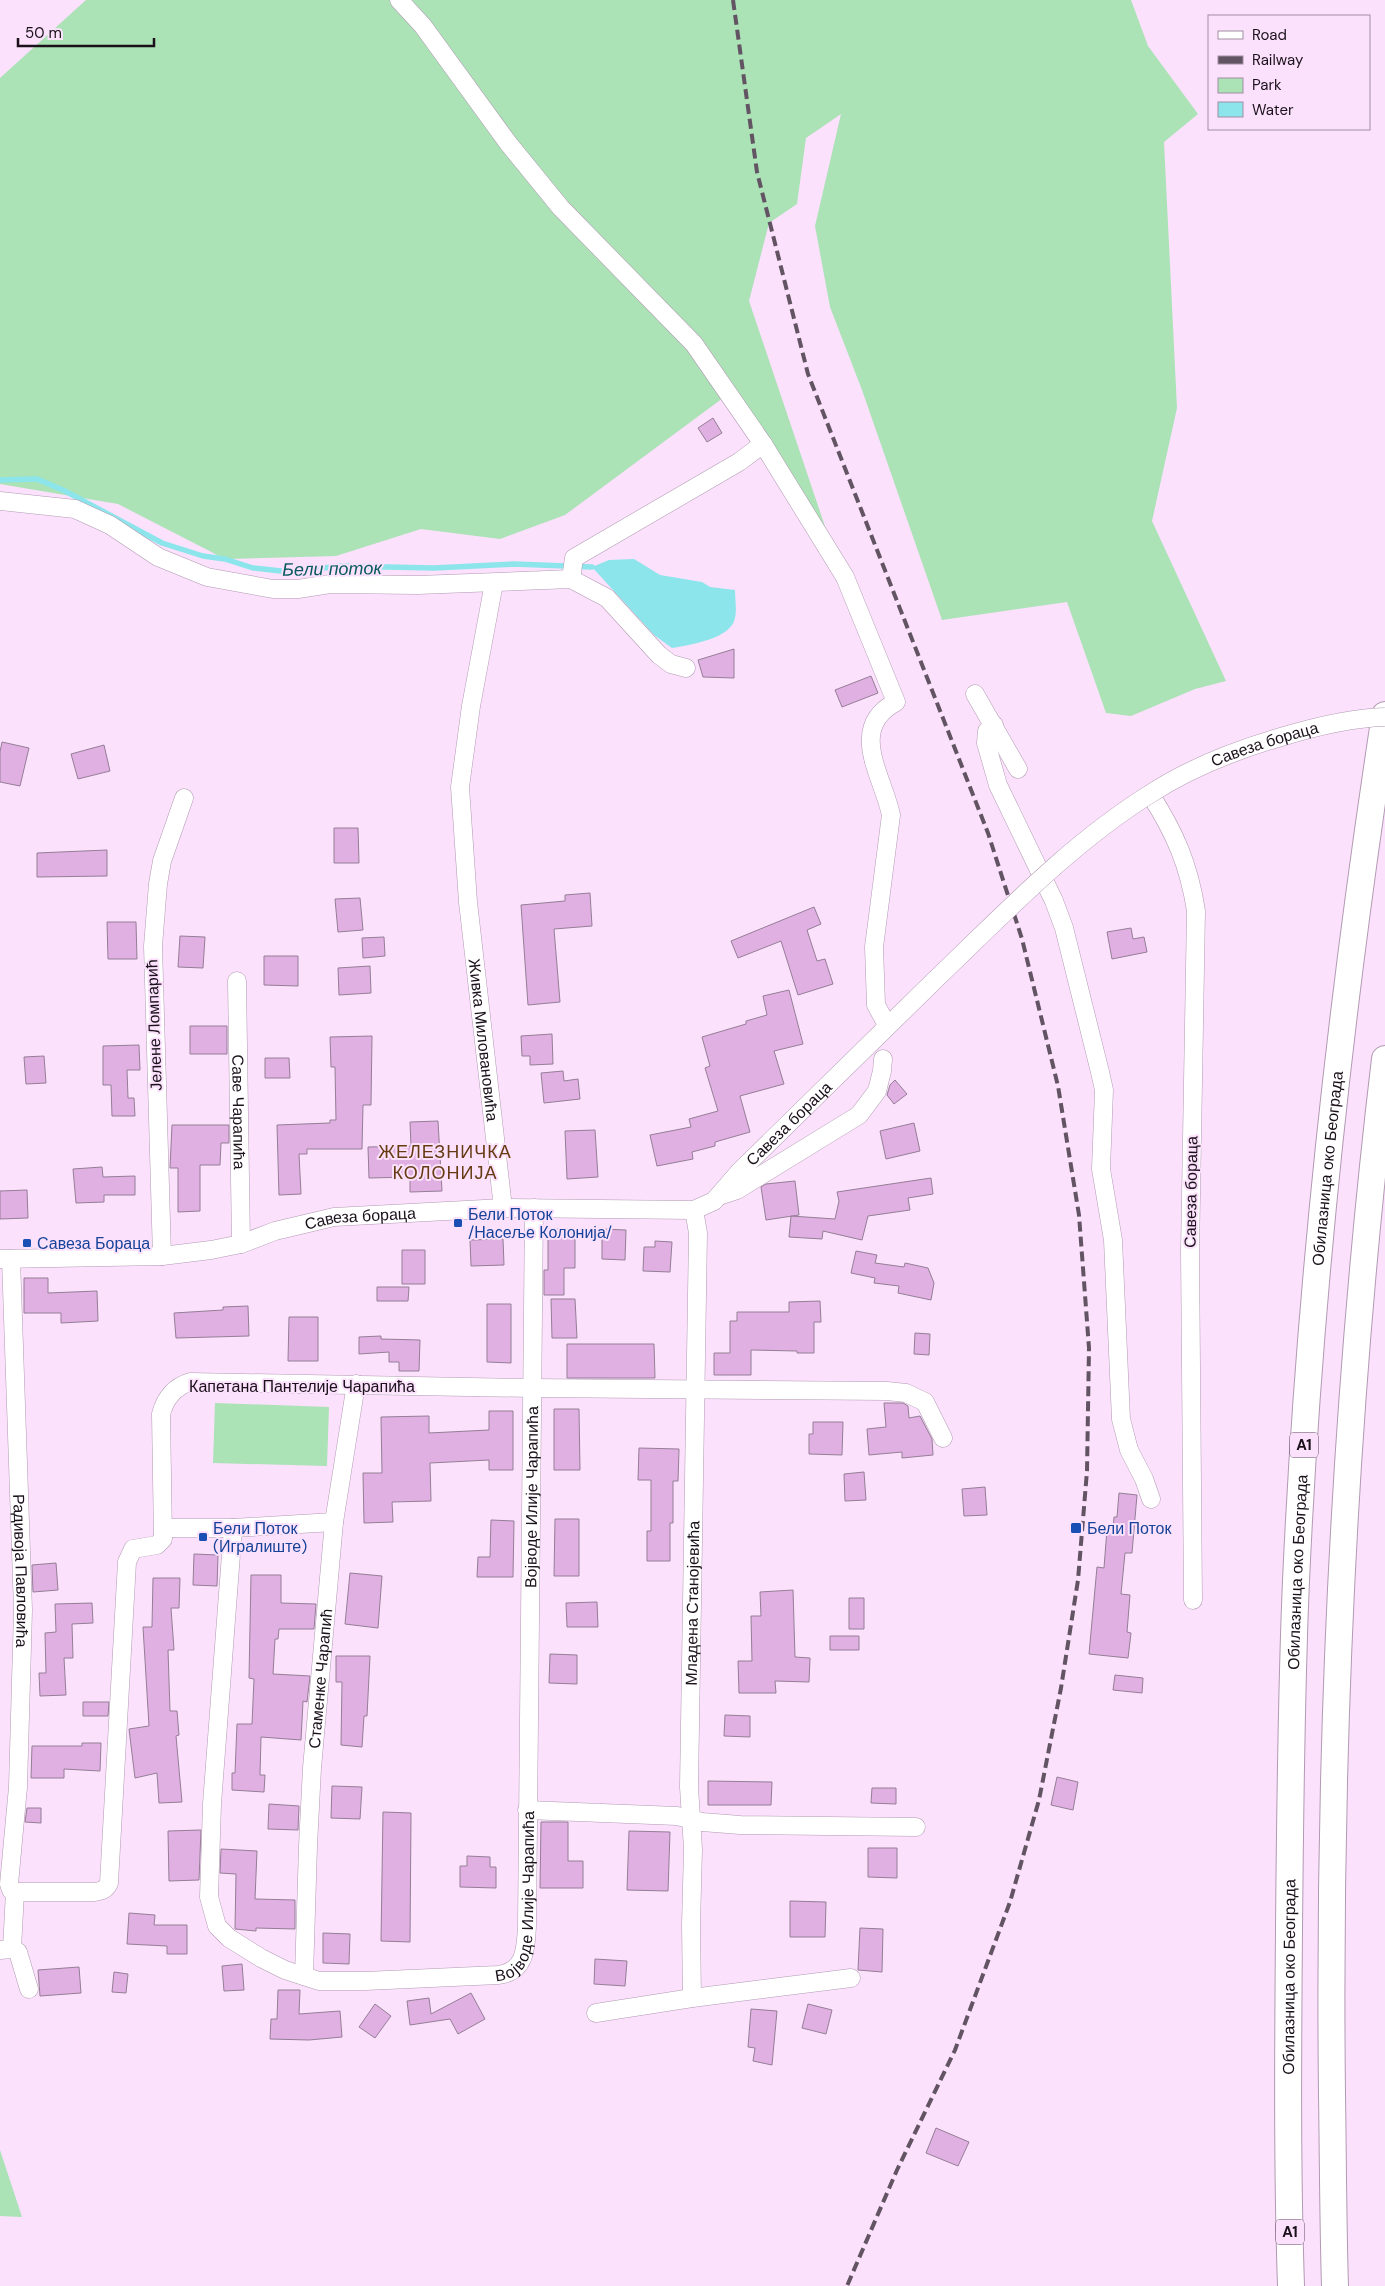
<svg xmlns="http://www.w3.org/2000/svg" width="1385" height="2286" viewBox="0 0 1385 2286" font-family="'DM Sans',sans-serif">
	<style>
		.green { fill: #abe2b6 }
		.water { fill: #8be5eb }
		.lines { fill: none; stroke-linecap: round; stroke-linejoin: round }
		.stream { stroke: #8be5eb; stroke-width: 5.5 }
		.building { fill: #e0b0e2; stroke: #957e96 }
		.minor-casing { stroke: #b19ab2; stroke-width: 19 }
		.highway-casing { stroke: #b19ab2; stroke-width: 28 }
		.minor { stroke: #fff; stroke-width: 18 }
		.highway { stroke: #fff; stroke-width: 26 }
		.rail { stroke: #635463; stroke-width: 4; stroke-dasharray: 10 5; stroke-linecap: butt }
		.minor-bridge-casing { stroke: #b19ab2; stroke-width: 19; stroke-linecap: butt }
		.minor-bridge { stroke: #fff; stroke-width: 18 }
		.transit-dot { fill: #1a4fb4; stroke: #fbe1fc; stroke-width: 2 }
		.labels { text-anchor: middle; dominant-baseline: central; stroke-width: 4; stroke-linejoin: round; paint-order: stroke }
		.shield { fill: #fbe1fc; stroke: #5e4f5e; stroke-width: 1 }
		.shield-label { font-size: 15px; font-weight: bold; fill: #1a111a }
		.street-label { font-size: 16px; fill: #1a111a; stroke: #fbe1fc }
		.transit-label { font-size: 16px; fill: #164399; stroke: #fbe1fc; text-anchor: start }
		.water-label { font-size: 18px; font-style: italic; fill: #085a5e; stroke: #fbe1fc }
		.neighbourhood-label { font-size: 18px; letter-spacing: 1px; fill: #663b13; stroke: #fbe1fc }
	</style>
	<rect width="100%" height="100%" fill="#fbe1fc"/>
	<!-- green -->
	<path class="green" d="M 86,0 L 1131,0 L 1148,46 L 1198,114 L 1164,142 L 1177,408 L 1152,521 L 1226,681 L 1195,689 L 1131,716 L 1106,713 L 1067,602 L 942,620 L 862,390 L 830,307 L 815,226 L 841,114 L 806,138 L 797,204 L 769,223 L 749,301 L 837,562 L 727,395 L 565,515 L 500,539 L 421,529 L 336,556 L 225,559 L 118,504 L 0,484 L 0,78 Z
		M 215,1403 L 329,1407 L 327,1466 L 213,1463 Z
		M 0,2150 L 22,2217 L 0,2216 Z"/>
	<!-- water -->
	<path class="water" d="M 634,559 L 660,575 L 702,582 L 710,587 L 735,590 C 735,599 737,610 735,618 C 731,639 689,645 672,648 L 654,635 L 592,567 L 609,560 Z"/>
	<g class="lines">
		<!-- stream -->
		<path class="stream" d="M 0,480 L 37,479 L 65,491 L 162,543 L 203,556 L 225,559 L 253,568 L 290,572 L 341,566 L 434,568 L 514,564 L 592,567"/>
	</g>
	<!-- building -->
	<path class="building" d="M 713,418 L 722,433 L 707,442 L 698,428 Z
		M 734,649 L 734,678 L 703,677 L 698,660 Z
		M 871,676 L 878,693 L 842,707 L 835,690 Z
		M 2,742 L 29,748 L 20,786 L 0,782 L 0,752 Z
		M 104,745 L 110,771 L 78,779 L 71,754 Z
		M 334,828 L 358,828 L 359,863 L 334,863 Z
		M 107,850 L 107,876 L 37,877 L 37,853 Z
		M 590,893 L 592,926 L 554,929 L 560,1002 L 528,1005 L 521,905 L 565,901 L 565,895 Z
		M 360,898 L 363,930 L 338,932 L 335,899 Z
		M 814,907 L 821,924 L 807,930 L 817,961 L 825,959 L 833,984 L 798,995 L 781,941 L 738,958 L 731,941 Z
		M 107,922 L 136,922 L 137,959 L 108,959 Z
		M 1131,928 L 1133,939 L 1144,937 L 1147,952 L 1112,959 L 1107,932 Z
		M 180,936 L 205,937 L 203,968 L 178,967 Z
		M 384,937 L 385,956 L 363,958 L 362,938 Z
		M 264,956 L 298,956 L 298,986 L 264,985 Z
		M 370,966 L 371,993 L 339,995 L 338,968 Z
		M 789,990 L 803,1044 L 774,1051 L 784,1084 L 740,1096 L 750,1132 L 715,1142 L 715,1146 L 692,1152 L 693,1159 L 657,1166 L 650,1135 L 691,1127 L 689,1119 L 718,1111 L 705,1068 L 710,1066 L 702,1037 L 746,1024 L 746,1021 L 767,1015 L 763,996 Z
		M 190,1026 L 227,1026 L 227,1054 L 190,1054 Z
		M 552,1034 L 553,1064 L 530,1065 L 530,1056 L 522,1056 L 521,1036 Z
		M 372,1036 L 371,1105 L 363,1105 L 362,1149 L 307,1149 L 307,1154 L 299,1154 L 301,1194 L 279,1195 L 277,1125 L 330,1123 L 330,1120 L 336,1120 L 335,1067 L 331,1067 L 330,1037 Z
		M 139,1045 L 140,1070 L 127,1070 L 128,1098 L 134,1098 L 135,1116 L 112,1116 L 111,1085 L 103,1085 L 103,1046 Z
		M 44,1056 L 46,1083 L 26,1084 L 24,1057 Z
		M 265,1058 L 289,1058 L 290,1078 L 265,1078 Z
		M 563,1071 L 564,1081 L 578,1079 L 580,1099 L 544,1103 L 541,1073 Z
		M 895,1080 L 907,1094 L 894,1104 L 887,1095 L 890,1085 Z
		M 438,1121 L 442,1191 L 410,1192 L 410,1177 L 369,1178 L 368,1147 L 411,1146 L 410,1122 Z
		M 914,1123 L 920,1151 L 886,1159 L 880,1131 Z
		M 172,1125 L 229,1125 L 229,1143 L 221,1143 L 220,1165 L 200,1165 L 200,1211 L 178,1212 L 178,1168 L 170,1168 Z
		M 595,1130 L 598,1177 L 567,1179 L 565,1131 Z
		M 102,1167 L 103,1177 L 135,1176 L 135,1195 L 104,1195 L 104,1202 L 76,1203 L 73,1169 Z
		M 931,1178 L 933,1194 L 908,1198 L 910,1210 L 868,1216 L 862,1240 L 823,1231 L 822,1239 L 789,1237 L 791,1216 L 835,1219 L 839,1201 L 837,1192 Z
		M 795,1181 L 799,1215 L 766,1220 L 761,1187 L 766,1184 Z
		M 27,1190 L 28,1218 L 0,1219 L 0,1191 Z
		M 548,1229 L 575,1229 L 575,1268 L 564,1268 L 564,1295 L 544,1295 L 544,1270 L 548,1270 Z
		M 602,1229 L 626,1230 L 625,1260 L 602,1259 Z
		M 503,1239 L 504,1265 L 471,1266 L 470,1240 Z
		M 655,1241 L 672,1242 L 670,1272 L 643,1271 L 644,1247 L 655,1247 Z
		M 402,1250 L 425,1250 L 425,1284 L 402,1284 Z
		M 856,1251 L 877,1255 L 875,1263 L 904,1267 L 905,1263 L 928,1268 L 934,1283 L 931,1300 L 898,1293 L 899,1286 L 874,1283 L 875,1278 L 851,1273 Z
		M 24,1278 L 48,1278 L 48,1293 L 97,1291 L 98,1321 L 61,1323 L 61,1313 L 24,1313 Z
		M 377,1287 L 409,1287 L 408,1301 L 377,1301 Z
		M 551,1299 L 575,1299 L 577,1338 L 552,1338 Z
		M 820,1301 L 821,1322 L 814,1322 L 814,1353 L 797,1353 L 797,1351 L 751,1350 L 751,1375 L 714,1375 L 714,1353 L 730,1353 L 730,1321 L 737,1321 L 737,1312 L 789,1312 L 789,1302 Z
		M 487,1304 L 511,1304 L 511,1363 L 487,1362 Z
		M 248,1306 L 249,1336 L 176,1338 L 174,1313 L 223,1310 L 223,1307 Z
		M 289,1317 L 318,1317 L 318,1361 L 288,1361 Z
		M 915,1333 L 930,1334 L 929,1355 L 914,1354 Z
		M 381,1336 L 381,1339 L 420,1340 L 419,1371 L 399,1371 L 399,1362 L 389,1362 L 389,1352 L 359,1354 L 359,1337 Z
		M 567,1344 L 654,1344 L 655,1378 L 567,1378 Z
		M 884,1403 L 903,1403 L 908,1406 L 909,1418 L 920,1416 L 932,1439 L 933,1455 L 902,1458 L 902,1452 L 869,1455 L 867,1429 L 886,1427 Z
		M 554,1409 L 579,1409 L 580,1470 L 554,1470 Z
		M 489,1411 L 513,1411 L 513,1470 L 489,1470 L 489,1460 L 430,1463 L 431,1501 L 392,1502 L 393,1522 L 364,1523 L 363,1473 L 382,1473 L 381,1417 L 429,1416 L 429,1433 L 489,1430 Z
		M 813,1422 L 843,1422 L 842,1455 L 809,1454 L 809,1434 L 813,1434 Z
		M 639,1448 L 679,1449 L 678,1481 L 673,1481 L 673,1523 L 670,1523 L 670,1561 L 647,1561 L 647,1531 L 651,1531 L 651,1480 L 638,1480 Z
		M 864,1472 L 866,1500 L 845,1501 L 844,1474 Z
		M 985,1487 L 987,1515 L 964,1516 L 962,1489 Z
		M 1119,1493 L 1137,1495 L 1132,1553 L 1125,1553 L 1121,1594 L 1130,1595 L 1127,1632 L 1131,1633 L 1128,1658 L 1089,1654 L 1097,1567 L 1104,1568 L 1107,1529 L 1113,1530 L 1114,1517 L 1117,1517 Z
		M 555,1519 L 579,1519 L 579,1576 L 554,1576 Z
		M 491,1520 L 514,1521 L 513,1577 L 477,1577 L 478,1557 L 490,1557 Z
		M 194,1554 L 218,1555 L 217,1586 L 193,1585 Z
		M 56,1563 L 58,1590 L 33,1592 L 32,1565 Z
		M 350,1573 L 382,1576 L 378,1628 L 345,1624 Z
		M 251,1575 L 281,1575 L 281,1603 L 316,1604 L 314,1629 L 279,1629 L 278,1639 L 275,1639 L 273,1674 L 310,1676 L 307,1702 L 303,1701 L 301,1740 L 261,1737 L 260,1775 L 265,1775 L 264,1792 L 232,1790 L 232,1773 L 235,1773 L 237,1724 L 252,1724 L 254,1679 L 249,1678 Z
		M 153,1578 L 180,1578 L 179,1608 L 171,1608 L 174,1650 L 168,1650 L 170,1711 L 177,1711 L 179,1735 L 176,1736 L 182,1802 L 159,1803 L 157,1773 L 135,1778 L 129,1729 L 149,1726 L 143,1627 L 152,1627 Z
		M 793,1590 L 795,1657 L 810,1658 L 809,1682 L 775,1681 L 776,1693 L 739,1693 L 738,1661 L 752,1661 L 751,1616 L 761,1616 L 760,1592 Z
		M 849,1598 L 864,1598 L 864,1629 L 849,1629 Z
		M 597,1602 L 598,1627 L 567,1627 L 566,1603 Z
		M 92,1603 L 93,1623 L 72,1624 L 73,1658 L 64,1658 L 66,1695 L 40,1696 L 39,1673 L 46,1673 L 45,1633 L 56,1632 L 55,1604 Z
		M 830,1636 L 859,1636 L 859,1650 L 830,1650 Z
		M 550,1654 L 577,1655 L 577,1684 L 549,1683 Z
		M 336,1656 L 370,1656 L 367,1716 L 364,1716 L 362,1747 L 341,1745 L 342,1682 L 336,1682 Z
		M 1115,1675 L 1143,1678 L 1142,1693 L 1113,1690 Z
		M 83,1702 L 109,1702 L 108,1716 L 83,1716 Z
		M 725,1715 L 750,1716 L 750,1737 L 724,1736 Z
		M 82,1743 L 101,1743 L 100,1771 L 64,1769 L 64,1778 L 31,1778 L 32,1746 L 82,1746 Z
		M 1057,1777 L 1078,1782 L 1073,1810 L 1051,1805 Z
		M 708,1781 L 772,1782 L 771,1805 L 708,1805 Z
		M 332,1786 L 362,1787 L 360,1819 L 331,1818 Z
		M 872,1788 L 896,1788 L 896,1804 L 871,1803 Z
		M 269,1804 L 299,1806 L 298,1830 L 268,1829 Z
		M 27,1808 L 41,1808 L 41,1823 L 25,1822 Z
		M 383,1812 L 411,1813 L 410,1942 L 381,1941 Z
		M 541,1822 L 568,1822 L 568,1861 L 583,1861 L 583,1888 L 540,1888 Z
		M 201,1830 L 199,1880 L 169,1881 L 168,1831 Z
		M 629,1831 L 670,1832 L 668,1891 L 627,1890 Z
		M 868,1848 L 897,1848 L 897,1878 L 868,1877 Z
		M 221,1849 L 257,1851 L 255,1899 L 295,1900 L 295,1929 L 256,1928 L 256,1931 L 235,1929 L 236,1874 L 220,1873 Z
		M 467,1856 L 490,1857 L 490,1867 L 496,1867 L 496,1888 L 460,1887 L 460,1866 L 467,1866 Z
		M 790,1901 L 826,1902 L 825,1937 L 790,1937 Z
		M 129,1913 L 155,1915 L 154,1925 L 187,1925 L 187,1954 L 167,1954 L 167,1946 L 127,1944 Z
		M 860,1928 L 883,1929 L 882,1972 L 858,1970 Z
		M 323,1933 L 350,1934 L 349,1964 L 323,1963 Z
		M 595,1959 L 627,1961 L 625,1986 L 594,1984 Z
		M 242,1964 L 244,1990 L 224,1991 L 222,1966 Z
		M 79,1967 L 81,1993 L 40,1996 L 38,1970 Z
		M 114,1972 L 128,1974 L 126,1993 L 112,1992 Z
		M 278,1990 L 300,1990 L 299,2014 L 340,2011 L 342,2037 L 309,2040 L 270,2039 L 271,2019 L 277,2019 Z
		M 471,1993 L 485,2019 L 458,2034 L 450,2019 L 410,2025 L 407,2001 L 429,1998 L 431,2014 Z
		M 375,2004 L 391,2016 L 375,2038 L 359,2027 Z
		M 808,2004 L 832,2010 L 826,2034 L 802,2028 Z
		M 751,2009 L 777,2011 L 772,2065 L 753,2061 L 755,2048 L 748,2047 Z
		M 936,2128 L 969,2142 L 958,2166 L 926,2153 Z"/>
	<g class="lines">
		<defs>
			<g id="minor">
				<path d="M 399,0 L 423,26 L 508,143 L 561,208 L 694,344 L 763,444 L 845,577 L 896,702 C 847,728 883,776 891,815 L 874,947 L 876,1005 L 887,1025"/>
				<path d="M 0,501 L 75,509 L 110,525 L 158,557 L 207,577 L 273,589 L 298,589 L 330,584 L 418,585 L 571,579 L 607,598 L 659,655 L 671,664 L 686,668"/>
				<path d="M 571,579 L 574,558 L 739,462 L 763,444"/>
				<path id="s1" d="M 494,583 L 471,706 L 460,787 L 468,902 L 503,1208"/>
				<path d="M 975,694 L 1018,769"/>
				<path d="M 994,725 L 987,731 L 986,743 L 998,785 L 1054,901 L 1064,928 L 1100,1072 L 1104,1090 L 1101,1169 L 1113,1240 L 1121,1419 L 1129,1450 L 1144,1479 L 1151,1499"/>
				<path d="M 1150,794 C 1175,833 1189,865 1196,911 L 1190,1252 L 1193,1600"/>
				<path id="s2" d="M 237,981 L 241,1244"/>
				<path d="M 722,1195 L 737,1190 L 859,1115 L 877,1091 L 882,1071 L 883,1059"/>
				<path d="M 162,1256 L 153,946 L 158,884 L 162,861 L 184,798"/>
				<path id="s3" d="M 0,1259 L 162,1256 L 211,1250 L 241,1244 L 275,1231 L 334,1217 L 503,1208 L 694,1210 L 714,1201 L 740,1171 L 936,979"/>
				<path id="s4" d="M 11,1259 L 23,1610 L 18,1787 L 9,1884 L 11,1890 L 15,1892 L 94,1892 C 101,1891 106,1890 109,1883 L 127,1562 L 133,1549 L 157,1545 L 163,1539 L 161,1414 C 165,1399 174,1387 190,1382 L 531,1388 L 887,1391 L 906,1393 L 925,1402 L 943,1438"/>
				<path d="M 164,1528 L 233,1528 L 334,1522"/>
				<path id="s5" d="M 233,1528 L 212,1804 L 209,1897 L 217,1926 L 229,1938 L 261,1958 L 285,1970 L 319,1981 L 365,1981 L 498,1975 C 526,1972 526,1947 527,1925 L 534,1208"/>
				<path d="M 527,1810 L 677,1816 L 702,1822 L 740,1825 L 916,1827"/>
				<path d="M 12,1949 L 15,1892"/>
				<path d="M 0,1950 L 12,1949 L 18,1952 L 29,1989"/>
				<path id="s6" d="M 304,1976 L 308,1846 L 312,1768 L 334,1522 L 356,1384"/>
				<path id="s7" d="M 692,1998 L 691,1925 L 693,1849 L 689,1787 L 698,1233 L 694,1210"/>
				<path d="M 596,2013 L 692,1998 L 851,1978"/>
			</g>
			<g id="highway">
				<path id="s8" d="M 1291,2286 C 1287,2167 1288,2048 1289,1930 C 1290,1813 1291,1697 1296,1581 C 1309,1291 1341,1002 1385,715"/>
				<path d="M 1335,2286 C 1333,2222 1333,2158 1332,2095 C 1328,1748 1344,1403 1385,1059"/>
			</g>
		</defs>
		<!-- minor casing -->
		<use href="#minor" class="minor-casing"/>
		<!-- highway casing -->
		<use href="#highway" class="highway-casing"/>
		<!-- minor -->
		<use href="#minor" class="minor"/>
		<!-- highway -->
		<use href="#highway" class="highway"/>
		<!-- rail -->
		<path class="rail" d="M 733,0 L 757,172 L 808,374 L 988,833 L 1022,939 L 1058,1086 L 1079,1215 L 1089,1348 L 1087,1471 L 1078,1580 L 1061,1688 L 1039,1800 L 1010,1902 L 955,2050 L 897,2170 L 847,2286"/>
		<defs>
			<g id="minor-bridge">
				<path id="s9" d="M 936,979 C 1004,914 1070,844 1150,794 C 1190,768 1236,750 1281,737 C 1314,727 1350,718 1385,717"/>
			</g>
		</defs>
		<!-- minor-bridge casing -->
		<use href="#minor-bridge" class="minor-bridge-casing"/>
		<!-- minor-bridge -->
		<use href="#minor-bridge" class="minor-bridge"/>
	</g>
	<!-- markers -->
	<g class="transit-dot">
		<rect x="453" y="1218" width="10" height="10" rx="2.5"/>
		<rect x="22" y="1238" width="10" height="10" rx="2.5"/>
		<rect x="1070" y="1522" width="12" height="12" rx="2.5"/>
		<rect x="198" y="1532" width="10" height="10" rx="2.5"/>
	</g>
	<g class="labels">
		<!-- shield labels -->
		<g class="shield">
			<rect x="1290" y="1432.5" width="28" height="25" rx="4"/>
			<rect x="1276" y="2219.5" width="28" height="25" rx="4"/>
		</g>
		<g class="shield-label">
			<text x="1304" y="1445">A1</text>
			<text x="1290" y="2232">A1</text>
		</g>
		<!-- street labels -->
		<g class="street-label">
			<text stroke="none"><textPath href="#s9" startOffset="409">Савеза бораца</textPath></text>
			<text transform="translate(154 1025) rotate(-92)">Јелене Ломпарић</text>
			<text stroke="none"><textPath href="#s1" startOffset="461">Живка Миловановића</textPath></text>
			<text stroke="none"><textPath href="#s2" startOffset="131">Саве Чарапића</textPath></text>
			<text stroke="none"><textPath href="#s3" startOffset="829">Савеза бораца</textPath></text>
			<text stroke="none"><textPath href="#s8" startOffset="1119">Обилазница око Београда</textPath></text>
			<text transform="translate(1191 1192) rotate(-89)">Савеза бораца</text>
			<text stroke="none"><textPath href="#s3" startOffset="365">Савеза бораца</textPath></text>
			<text x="302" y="1386">Капетана Пантелије Чарапића</text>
			<text stroke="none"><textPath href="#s5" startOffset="1189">Војводе Илије Чарапића</textPath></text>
			<text stroke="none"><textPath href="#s4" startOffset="312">Радивоја Павловића</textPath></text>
			<text stroke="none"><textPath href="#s8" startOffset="714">Обилазница око Београда</textPath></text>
			<text stroke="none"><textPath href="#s7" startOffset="395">Младена Станојевића</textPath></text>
			<text stroke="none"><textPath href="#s6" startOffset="298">Стаменке Чарапић</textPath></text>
			<text stroke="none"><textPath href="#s5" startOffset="784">Војводе Илије Чарапића</textPath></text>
			<text stroke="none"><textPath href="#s8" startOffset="309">Обилазница око Београда</textPath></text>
		</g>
		<!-- transit labels -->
		<g class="transit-label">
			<text x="468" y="1214">Бели Поток<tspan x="468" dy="18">/Насеље Колонија/</tspan></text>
			<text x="37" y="1243">Савеза Бораца</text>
			<text x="213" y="1528">Бели Поток<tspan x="213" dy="18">(Игралиште)</tspan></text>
			<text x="1087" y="1528">Бели Поток</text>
		</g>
		<!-- water labels -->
		<g class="water-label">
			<text transform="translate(332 569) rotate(-1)">Бели поток</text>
		</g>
		<!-- neighbourhood labels -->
		<g class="neighbourhood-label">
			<text x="445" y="1152">ЖЕЛЕЗНИЧКА<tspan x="445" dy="21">КОЛОНИЈА</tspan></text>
		</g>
	</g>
	<!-- legend -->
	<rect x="1208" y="15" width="162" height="115" fill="#fbe1fc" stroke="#a18ea2"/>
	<rect x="1218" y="31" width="25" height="8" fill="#ffffff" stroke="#a18ea2"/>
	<text x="1252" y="40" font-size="15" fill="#1a111a">Road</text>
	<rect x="1218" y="56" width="25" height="8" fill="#635463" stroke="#a18ea2"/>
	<text x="1252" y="65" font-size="15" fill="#1a111a">Railway</text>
	<rect x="1218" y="78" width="25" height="15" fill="#abe2b6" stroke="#a18ea2"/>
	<text x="1252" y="90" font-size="15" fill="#1a111a">Park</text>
	<rect x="1218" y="102" width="25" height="15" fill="#8be5eb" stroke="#a18ea2"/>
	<text x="1252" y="115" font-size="15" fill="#1a111a">Water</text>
	<!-- scale -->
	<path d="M18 38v8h136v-8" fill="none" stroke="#1a111a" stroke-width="2.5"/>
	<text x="25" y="38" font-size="15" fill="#1a111a" stroke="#fbe1fc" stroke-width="4" paint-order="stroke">50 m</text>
</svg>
